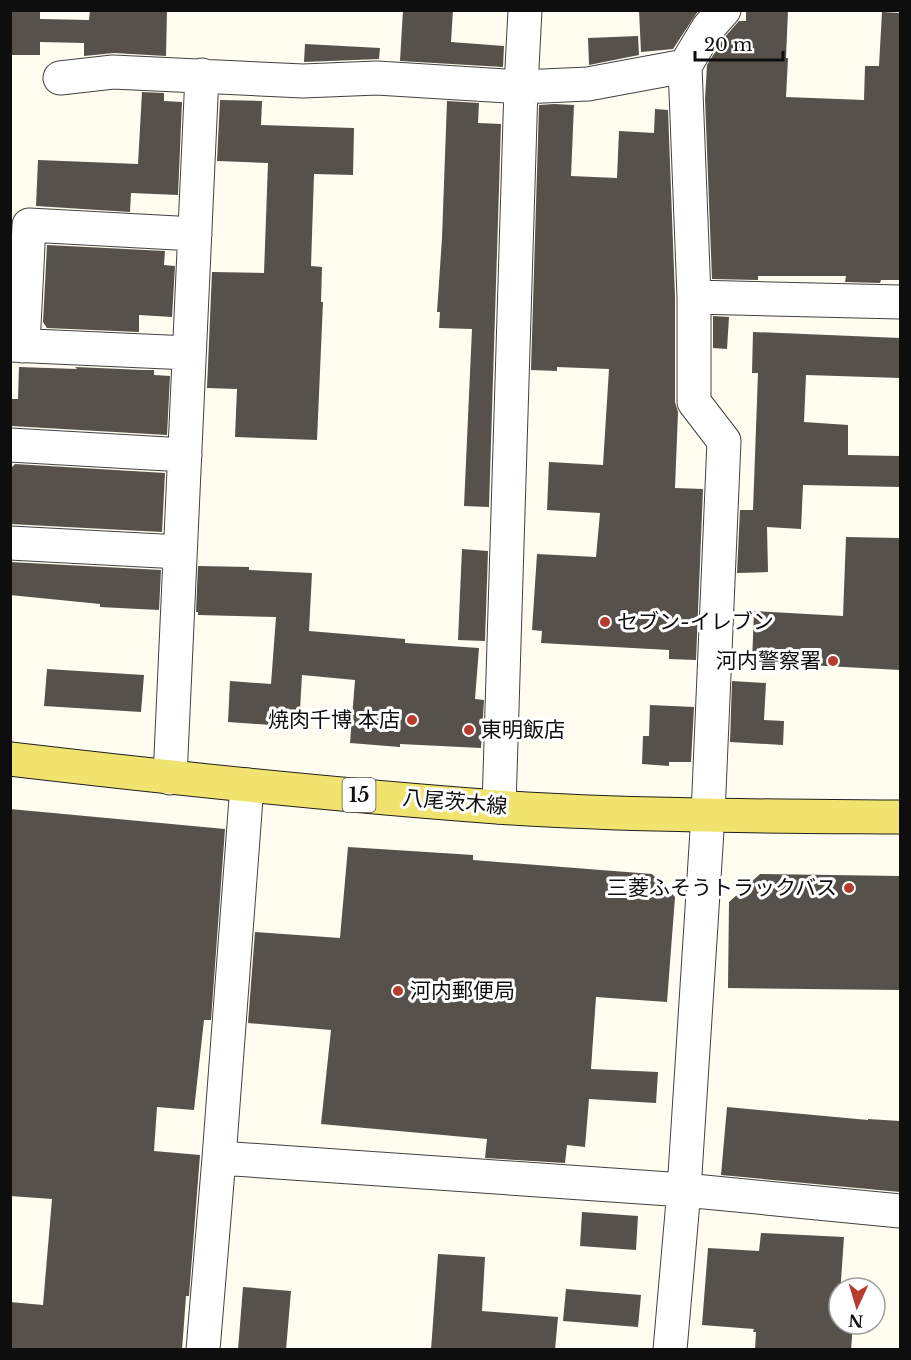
<svg xmlns="http://www.w3.org/2000/svg" width="911" height="1360" viewBox="0 0 911 1360" font-family="'Libre Baskerville','Noto Sans JP',serif">
	<style>
		.building { fill: #56514b }
		.lines { fill: none; stroke-linecap: round; stroke-linejoin: round }
		.minor-casing { stroke: #414141; stroke-width: 35 }
		.major-casing { stroke: #1f1f1f; stroke-width: 35 }
		.minor { stroke: #fff; stroke-width: 33 }
		.major { stroke: #f0e46e; stroke-width: 33 }
		.poi-dot { fill: #b63d2e; stroke: #fff; stroke-width: 2 }
		.labels { text-anchor: middle; dominant-baseline: central; stroke-width: 6; stroke-linejoin: round; paint-order: stroke }
		.shield { fill: #fff; stroke: #565656; stroke-width: 1.5 }
		.shield-label { font-size: 20px; font-weight: bold; fill: #0e0e0e }
		.poi-label { font-size: 21px; fill: #0e0e0e; stroke: #fff; text-anchor: start }
		.street-label { font-size: 21px; fill: #0e0e0e; stroke: #fff }
	</style>
	<rect width="100%" height="100%" fill="#fefdf0"/>
	<!-- building -->
	<path class="building" d="M 10,10 L 40,10 L 40,19 L 89,20 L 90,10 L 167,10 L 166,56 L 114,53 L 84,56 L 84,43 L 40,42 L 40,55 L 10,55 Z
		M 403,10 L 453,10 L 451,42 L 504,46 L 503,67 L 400,61 Z
		M 639,10 L 698,10 L 698,11 L 673,49 L 641,52 Z
		M 746,10 L 788,10 L 786,58 L 788,58 L 786,97 L 864,100 L 865,66 L 879,66 L 882,12 L 900,13 L 900,280 L 881,280 L 880,283 L 845,282 L 846,276 L 758,276 L 758,280 L 712,279 L 705,99 L 707,65 L 723,39 L 739,21 L 746,21 Z
		M 638,36 L 639,55 L 589,65 L 588,38 Z
		M 305,44 L 380,48 L 379,59 L 304,62 Z
		M 142,92 L 164,93 L 164,101 L 182,102 L 178,195 L 131,193 L 130,212 L 36,206 L 38,160 L 138,164 Z
		M 220,100 L 262,101 L 261,125 L 354,128 L 353,175 L 314,174 L 311,266 L 322,267 L 321,302 L 323,302 L 317,440 L 235,437 L 237,389 L 207,388 L 212,272 L 264,273 L 268,163 L 217,161 Z
		M 447,101 L 479,103 L 478,123 L 501,124 L 489,507 L 464,506 L 472,329 L 439,328 L 440,312 L 437,312 L 442,238 Z
		M 554,104 L 574,105 L 571,176 L 617,178 L 619,131 L 654,133 L 655,109 L 668,110 L 675,297 L 675,402 L 678,412 L 675,488 L 703,489 L 696,660 L 669,659 L 669,650 L 541,643 L 542,631 L 532,630 L 537,554 L 596,557 L 600,513 L 547,510 L 549,462 L 603,465 L 609,369 L 557,367 L 557,371 L 531,370 L 539,105 Z
		M 47,245 L 165,251 L 164,265 L 175,266 L 172,317 L 139,315 L 139,332 L 47,328 L 43,322 Z
		M 713,316 L 729,317 L 727,349 L 713,348 Z
		M 753,332 L 900,338 L 900,378 L 806,375 L 804,422 L 848,425 L 848,455 L 900,456 L 900,487 L 803,485 L 801,529 L 767,527 L 768,572 L 737,573 L 740,510 L 753,510 L 758,373 L 752,373 Z
		M 19,367 L 77,369 L 75,367 L 143,370 L 154,370 L 154,375 L 170,376 L 167,435 L 11,426 L 12,399 L 18,399 Z
		M 15,464 L 165,473 L 162,532 L 10,524 L 11,468 Z
		M 846,537 L 900,538 L 900,670 L 752,662 L 754,611 L 843,616 Z
		M 462,549 L 488,551 L 485,641 L 458,640 Z
		M 10,562 L 161,570 L 159,610 L 100,607 L 100,604 L 10,595 Z
		M 198,566 L 249,567 L 249,570 L 312,573 L 309,631 L 405,639 L 405,643 L 479,648 L 475,699 L 484,700 L 481,748 L 400,744 L 400,747 L 350,743 L 355,680 L 302,675 L 299,727 L 228,722 L 230,681 L 271,684 L 276,617 L 198,615 L 198,612 L 196,612 Z
		M 47,669 L 144,675 L 141,712 L 44,706 Z
		M 732,681 L 766,683 L 764,720 L 784,721 L 783,745 L 730,742 Z
		M 650,705 L 694,707 L 691,762 L 669,762 L 669,766 L 642,764 L 643,736 L 649,736 Z
		M 10,809 L 225,829 L 211,1020 L 204,1020 L 194,1110 L 157,1107 L 154,1151 L 200,1155 L 189,1296 L 186,1296 L 182,1350 L 10,1350 L 10,1302 L 43,1305 L 52,1199 L 10,1196 Z
		M 348,847 L 473,855 L 473,860 L 652,874 L 675,897 L 667,1002 L 596,997 L 591,1069 L 658,1072 L 656,1103 L 589,1099 L 585,1147 L 567,1145 L 565,1163 L 485,1158 L 487,1139 L 321,1124 L 331,1030 L 248,1023 L 255,932 L 340,938 Z
		M 760,874 L 900,876 L 900,990 L 728,988 L 729,902 Z
		M 727,1107 L 868,1120 L 868,1119 L 900,1121 L 900,1192 L 721,1175 Z
		M 582,1212 L 638,1216 L 636,1250 L 580,1246 Z
		M 761,1233 L 844,1237 L 838,1324 L 853,1324 L 851,1350 L 755,1350 L 756,1332 L 753,1332 L 754,1329 L 702,1325 L 708,1248 L 759,1251 Z
		M 438,1254 L 485,1257 L 482,1311 L 558,1317 L 555,1350 L 431,1350 Z
		M 243,1287 L 291,1291 L 286,1350 L 238,1350 Z
		M 566,1289 L 641,1295 L 638,1327 L 563,1321 Z"/>
	<g class="lines">
		<defs>
			<path id="minor" d="M 60,78 L 113,72 L 303,81 L 377,78 L 521,87 L 588,84 L 685,66 L 708,28 L 724,10
				M 694,297 L 900,302
				M 10,345 L 189,353
				M 23,346 L 29,225 L 195,234
				M 10,445 L 185,455
				M 10,543 L 180,552
				M 170,778 L 202,75
				M 499,807 L 521,87 L 525,10
				M 219,1158 L 247,785
				M 203,1350 L 219,1158 L 684,1190 L 900,1211
				M 670,1350 L 684,1190 L 708,815 L 724,441 L 694,402 L 694,297 L 685,66"/>
			<path id="major" d="M 10,759 C 172,778 335,795 497,807 C 631,816 766,816 900,817"/>
		</defs>
		<!-- minor casing -->
		<use href="#minor" class="minor-casing"/>
		<!-- major casing -->
		<use href="#major" class="major-casing"/>
		<!-- minor -->
		<use href="#minor" class="minor"/>
		<!-- major -->
		<use href="#major" class="major"/>
	</g>
	<!-- markers -->
	<g class="poi-dot">
		<circle cx="605" cy="622" r="6"/>
		<circle cx="833" cy="661" r="6"/>
		<circle cx="412" cy="720" r="6"/>
		<circle cx="469" cy="730" r="6"/>
		<circle cx="849" cy="888" r="6"/>
		<circle cx="398" cy="991" r="6"/>
	</g>
	<g class="labels">
		<!-- shield labels -->
		<rect class="shield" x="342.5" y="778" width="33" height="34" rx="4.5"/>
		<g class="shield-label">
			<text x="359" y="795">15</text>
		</g>
		<!-- poi labels -->
		<g class="poi-label">
			<text x="617" y="622">セブン-イレブン</text>
			<text x="821" y="661" text-anchor="end">河内警察署</text>
			<text x="400" y="720" text-anchor="end">焼肉千博 本店</text>
			<text x="481" y="730">東明飯店</text>
			<text x="837" y="888" text-anchor="end">三菱ふそうトラックバス</text>
			<text x="410" y="991">河内郵便局</text>
		</g>
		<!-- street labels -->
		<g class="street-label">
			<text transform="translate(455 802) rotate(5)">八尾茨木線</text>
		</g>
	</g>
	<!-- border -->
	<rect width="911" height="1360" fill="none" stroke="#0e0e0e" stroke-width="24"/>
	<!-- north arrow -->
	<g transform="translate(857 1306) rotate(184)"><circle r="28" fill="#ffffff" stroke="#9f9f9f" stroke-width="1.5"/>
	<path d="M0-4.5L10 22L0 15L-10 22Z" fill="#b63d2e"/>
	<text y="-9" font-size="16" font-weight="bold" text-anchor="middle" fill="#0e0e0e">N</text>
	</g>
	<!-- scale -->
	<path d="M695 51v9h88v-9" fill="none" stroke="#0e0e0e" stroke-width="3"/>
	<text x="704" y="51" font-size="18" fill="#0e0e0e" stroke="#ffffff" stroke-width="4.5" paint-order="stroke">20 m</text>
</svg>
